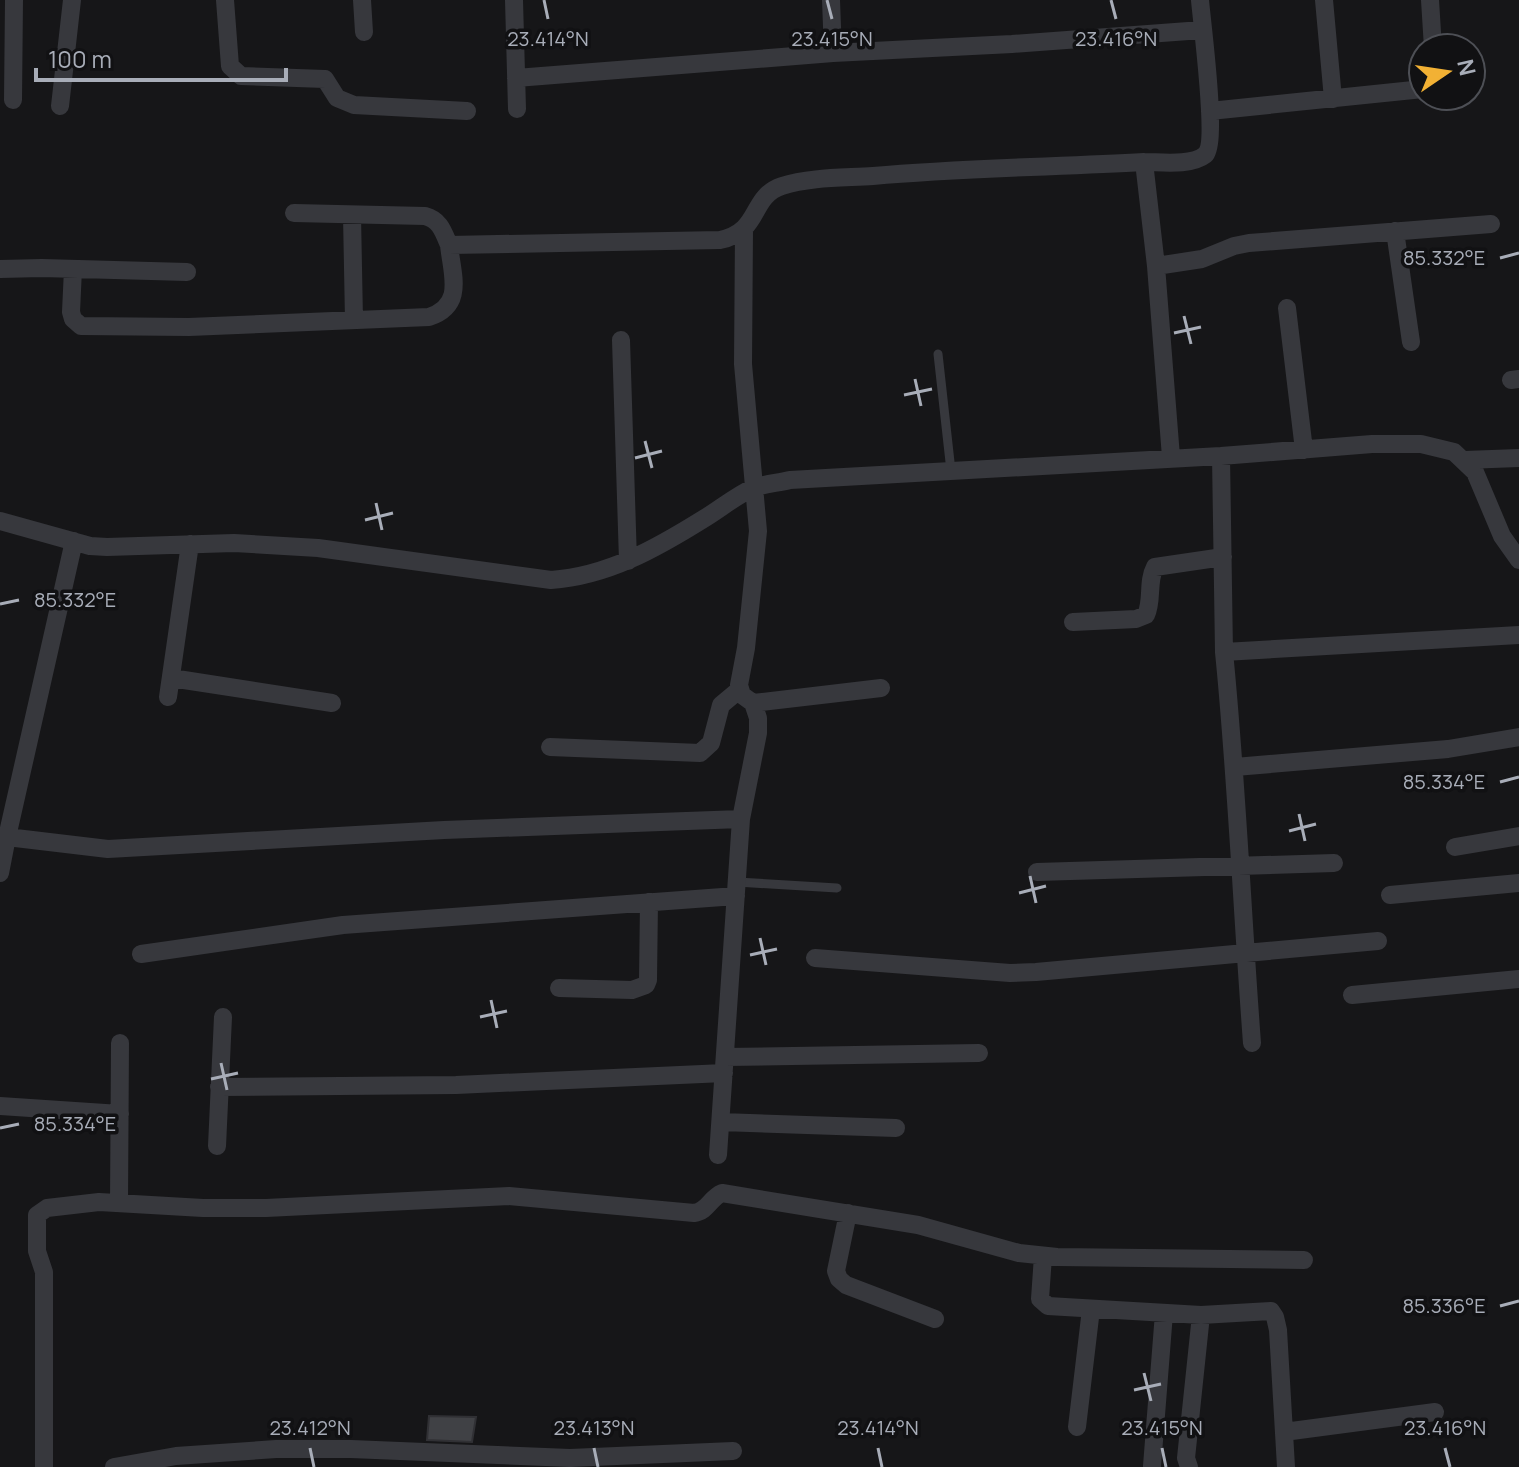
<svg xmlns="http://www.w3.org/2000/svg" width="1519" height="1467" viewBox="0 0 1519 1467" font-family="Manrope,sans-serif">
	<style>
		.building { fill: #404145; stroke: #303034; stroke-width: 2 }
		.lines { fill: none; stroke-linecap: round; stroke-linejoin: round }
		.service { stroke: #37383d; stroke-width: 9 }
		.minor { stroke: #37383d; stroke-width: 18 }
		.ticks { fill: none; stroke: #a8adb8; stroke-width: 3 }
		.ticks-label { font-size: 20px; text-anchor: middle; fill: #a8adb8; stroke: #111113; stroke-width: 7; stroke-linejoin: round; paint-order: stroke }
	</style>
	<rect width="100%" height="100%" fill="#161618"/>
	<!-- building -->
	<path class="building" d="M 429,1416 L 476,1417 L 472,1442 L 427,1440 Z"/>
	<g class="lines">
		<!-- service -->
		<path class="service" d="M 938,354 L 951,471
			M 737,882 L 837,888"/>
		<!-- minor -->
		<path class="minor" d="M 225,0 L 230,66 L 241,76 L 325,79 L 337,98 L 354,105 L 467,111
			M 362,0 L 364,32
			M 514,0 L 517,109
			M 831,0 L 833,53
			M 1324,0 L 1333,99
			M 1430,0 L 1433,48
			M 516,78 L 833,53 L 1012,44 L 1202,30
			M 13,100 L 14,0
			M 60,106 L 72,0
			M 1210,111 L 1423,89
			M 1144,162 C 1161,162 1191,166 1205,155 C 1218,143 1202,24 1200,0
			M 294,213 L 425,216 C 440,220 443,231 449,245
			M 352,215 L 354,320
			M 1395,231 L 1411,342
			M 1156,266 L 1202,259 L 1234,246 L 1249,243 L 1491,224
			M 0,269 L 42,268 L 187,272
			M 73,269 L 71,312 L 73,319 L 81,326 L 189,327 L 429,317 C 465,305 452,275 449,245 L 720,240 C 762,231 749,197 782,186 C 810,177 844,178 873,176 C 963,168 1054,167 1144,162 L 1156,266 L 1171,457
			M 1287,308 L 1304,450
			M 621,340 L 628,561
			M 1511,380 L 1519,379
			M 1221,456 L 1224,652 L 1519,635
			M 1465,460 L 1519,458
			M 0,521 L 90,546 L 107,547 L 234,543 L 318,548 L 551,580 C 608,576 657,548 705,518 C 720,509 737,495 753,488 C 764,484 778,483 790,480 L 1221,456 L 1372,444 L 1421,444 L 1454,452 L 1475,472 L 1502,536 L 1519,560
			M 74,541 L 7,837 L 108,849 L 444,830 L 741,819
			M 1073,622 L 1136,619 L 1146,615 C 1153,600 1147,582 1155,567 L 1223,557
			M 1224,652 C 1237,782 1242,912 1252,1043
			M 171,678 L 332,703
			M 168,697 L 190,544
			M 753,703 L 881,688
			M 550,747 L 700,753 L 711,743 L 721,705 L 739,690
			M 1235,767 L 1448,749 L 1519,737
			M 1455,847 L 1519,836
			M 1037,872 L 1334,863
			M 0,873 L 7,837
			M 1390,895 L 1519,883
			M 141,954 L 343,925 L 736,896
			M 815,958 L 1010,973 L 1036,972 L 1378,941
			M 559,988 L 632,990 L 646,985 L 648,980 L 649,902
			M 1352,995 L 1519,979
			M 725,1057 L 979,1053
			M 219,1087 L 456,1085 L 724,1073
			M 0,1106 L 120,1114
			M 721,1122 L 896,1128
			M 217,1146 L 223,1017
			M 718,1155 L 741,819 L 758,733 L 758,718 L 753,703 L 742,695 L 739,685 L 746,648 L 758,531 L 743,364 L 744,231
			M 119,1202 L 120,1043
			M 848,1213 L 836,1271 L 839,1279 L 846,1285 L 935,1319
			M 1043,1256 L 1040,1299 L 1048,1306 L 1201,1315 L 1271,1311 L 1275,1317 L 1278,1330 L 1286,1467
			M 1077,1427 L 1091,1309
			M 1284,1432 L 1435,1412
			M 1152,1466 L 1164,1313
			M 44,1467 L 44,1272 L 37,1251 L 37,1215 L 47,1208 L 99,1202 L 203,1208 L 266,1208 L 509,1196 L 694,1213 C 708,1211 710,1198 722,1193 L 918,1225 L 1019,1253 L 1057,1257 L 1304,1260
			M 114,1467 L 176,1456 L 276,1449 L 351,1449 L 570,1458 L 733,1451
			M 1189,1467 L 1186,1458 L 1201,1315"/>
	</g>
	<!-- ticks -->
	<path class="ticks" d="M 544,0 L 548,19M 827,0 L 832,19M 1111,0 L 1116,19M 1500,258 L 1519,253M 1184,316 L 1191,344M 1174,333 L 1201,327M 915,379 L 921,406M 904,395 L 932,389M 645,441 L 652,468M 635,458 L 662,451M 376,503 L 382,530M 365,520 L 393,513M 0,604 L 19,600M 1500,782 L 1519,777M 1299,814 L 1305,841M 1289,831 L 1316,824M 1030,876 L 1036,903M 1019,893 L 1046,886M 760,938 L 766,965M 750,955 L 777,949M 491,1000 L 497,1028M 480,1017 L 507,1011M 221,1063 L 227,1090M 211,1079 L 238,1073M 0,1128 L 19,1124M 1500,1306 L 1519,1301M 1144,1373 L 1151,1401M 1134,1390 L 1161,1384M 310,1448 L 314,1467M 594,1448 L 598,1467M 878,1448 L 882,1467M 1162,1448 L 1166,1467M 1445,1448 L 1450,1467"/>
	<g class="ticks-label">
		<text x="548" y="46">23.414°N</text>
		<text x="832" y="46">23.415°N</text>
		<text x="1116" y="46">23.416°N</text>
		<text x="1444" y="265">85.332°E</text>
		<text x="75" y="607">85.332°E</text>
		<text x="1444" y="789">85.334°E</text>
		<text x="75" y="1131">85.334°E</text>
		<text x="1444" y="1313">85.336°E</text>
		<text x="310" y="1435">23.412°N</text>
		<text x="594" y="1435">23.413°N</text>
		<text x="878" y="1435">23.414°N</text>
		<text x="1162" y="1435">23.415°N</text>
		<text x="1445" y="1435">23.416°N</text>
	</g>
	<!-- north arrow -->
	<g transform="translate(1447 72) rotate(77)"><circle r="38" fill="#111113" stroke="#4d4f55" stroke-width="2"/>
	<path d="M0-6L14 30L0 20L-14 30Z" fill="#f2b134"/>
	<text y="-12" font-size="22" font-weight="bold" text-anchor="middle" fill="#a8adb8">N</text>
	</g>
	<!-- scale -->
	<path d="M36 68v12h250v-12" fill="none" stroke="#a8adb8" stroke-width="4"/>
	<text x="48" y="68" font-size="24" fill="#a8adb8" stroke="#111113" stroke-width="6" paint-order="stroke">100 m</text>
</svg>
